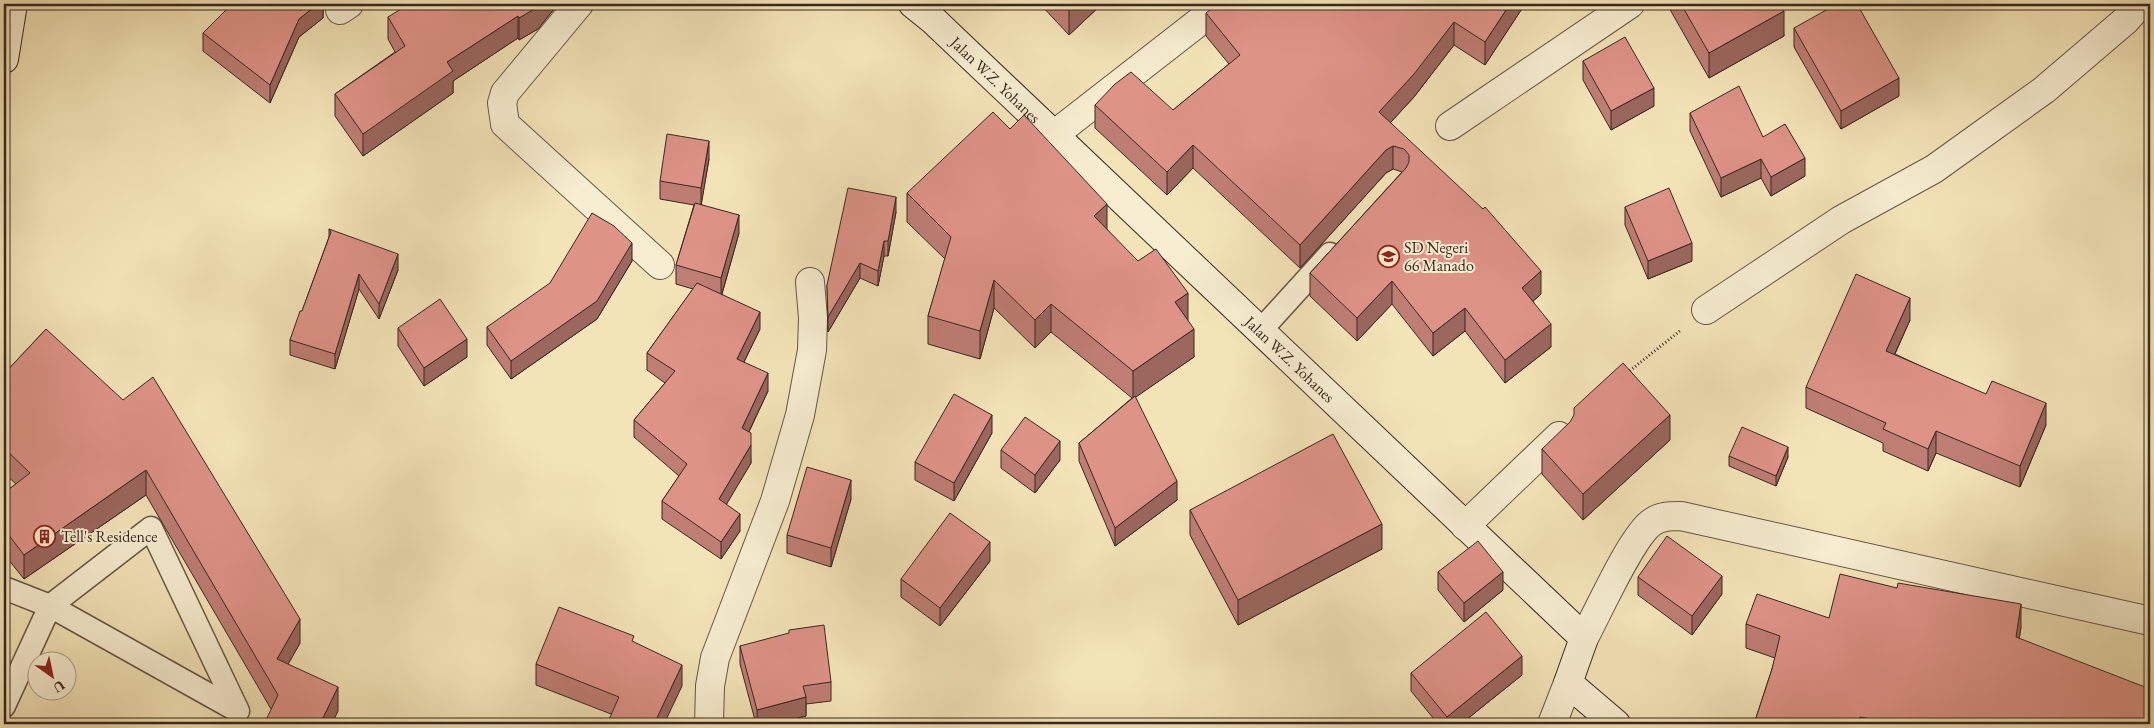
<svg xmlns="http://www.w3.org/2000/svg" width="2154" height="728" viewBox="0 0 2154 728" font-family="'EB Garamond',serif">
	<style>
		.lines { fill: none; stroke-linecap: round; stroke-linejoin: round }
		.lane-casing { stroke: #665746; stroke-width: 25 }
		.street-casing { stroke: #665746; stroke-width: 30 }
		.secondary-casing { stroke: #372821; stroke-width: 30 }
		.path { stroke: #372821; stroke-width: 3; stroke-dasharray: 1 2.5; stroke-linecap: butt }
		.lane { stroke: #f7edd0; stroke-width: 22 }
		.street { stroke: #f7edd0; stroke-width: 28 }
		.secondary { stroke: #f7edd0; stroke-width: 28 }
		.wall { fill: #bf7e74; stroke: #372821 }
		.shaded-wall { fill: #9b675e; stroke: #372821 }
		.building { fill: #de9387; stroke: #372821 }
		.labels { text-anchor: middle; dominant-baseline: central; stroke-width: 4; stroke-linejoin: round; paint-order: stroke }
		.street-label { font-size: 16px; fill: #372821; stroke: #f7edd0 }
		.poi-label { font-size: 16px; fill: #372821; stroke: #f7edd0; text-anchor: start }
	</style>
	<rect width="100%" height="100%" fill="#f3e4b7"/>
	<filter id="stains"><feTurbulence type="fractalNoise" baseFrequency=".004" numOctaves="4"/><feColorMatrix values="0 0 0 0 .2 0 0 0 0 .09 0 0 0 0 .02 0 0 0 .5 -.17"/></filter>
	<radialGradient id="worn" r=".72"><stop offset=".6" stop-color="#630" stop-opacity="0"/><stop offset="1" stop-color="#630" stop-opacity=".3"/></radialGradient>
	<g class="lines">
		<defs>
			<path id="lane" d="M 1261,330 L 1330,254
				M 4,588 L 50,606 L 238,711 L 151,528 L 50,606 L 4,706"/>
			<path id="street" d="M 579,4 L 505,93 L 502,103 L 505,124 L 660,265
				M 340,10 L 349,4
				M 1450,126 L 1630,4
				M 1055,134 L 1222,4
				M 1706,310 L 1841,220 L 1934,169 L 2044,90 L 2126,20 L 2140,4
				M 1465,526 L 1559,436
				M 1584,638 C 1598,612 1631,538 1651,523 C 1660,516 1670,516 1681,516 L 2150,621
				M 709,724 L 710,686 L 715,658 L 775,501 L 800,415 L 812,350 L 813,318 L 810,282
				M 1552,724 L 1568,683"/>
			<g id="secondary">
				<path id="s1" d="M 913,4 L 933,20 L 1584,638 L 1568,683 L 1616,724"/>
				<path d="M 4,59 L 13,4"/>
			</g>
		</defs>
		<!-- lane casing -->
		<use href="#lane" class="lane-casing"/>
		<!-- street casing -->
		<use href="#street" class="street-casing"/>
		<!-- secondary casing -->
		<use href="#secondary" class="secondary-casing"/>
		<!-- path -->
		<path class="path" d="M 1627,373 L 1681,330"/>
		<!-- lane -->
		<use href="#lane" class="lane"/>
		<!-- street -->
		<use href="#street" class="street"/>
		<!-- secondary -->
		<use href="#secondary" class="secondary"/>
	</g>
	<!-- wall -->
	<path class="wall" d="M 323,4 L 323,18 L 299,37 L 270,103 L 203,51 L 203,33 Z
		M 554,4 L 554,9 L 538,29 L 519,40 L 518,38 L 453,81 L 453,93 L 363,156 L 335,116 L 335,94 L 395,52 L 388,39 L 388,17 Z
		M 1040,4 L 1102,4 L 1069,35 Z
		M 1525,4 L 1485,65 L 1454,45 L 1414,97 L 1390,123 L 1541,294 L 1533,301 L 1551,347 L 1505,383 L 1465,331 L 1433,356 L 1392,304 L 1357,341 L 1310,296 L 1310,273 L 1402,172 L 1393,169 L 1386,173 L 1300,268 L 1193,168 L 1167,195 L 1095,128 L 1095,105 L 1173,110 L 1229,64 L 1206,36 L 1206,13 Z
		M 1668,4 L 1780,4 L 1784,36 L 1709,78 L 1668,6 Z
		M 1794,28 L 1899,96 L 1841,129 L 1794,47 Z
		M 1583,61 L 1654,106 L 1611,130 L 1583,80 Z
		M 1690,113 L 1763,137 L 1805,176 L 1771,196 L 1761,178 L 1721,197 L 1690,131 Z
		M 709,159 L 701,204 L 739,233 L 722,294 L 760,329 L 744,362 L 768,391 L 749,432 L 751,463 L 726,504 L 740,531 L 721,559 L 662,519 L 662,501 L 679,476 L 634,437 L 634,420 L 665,383 L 647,370 L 647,353 L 693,289 L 676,284 L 676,265 L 694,205 L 660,199 L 660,181 Z
		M 907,193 L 1107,230 L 1188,321 L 1194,357 L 1135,397 L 1177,500 L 1115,546 L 1079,461 L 1079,443 L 1132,398 L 1051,332 L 1035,348 L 994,308 L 980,359 L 928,344 L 928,316 L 945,259 L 907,222 Z
		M 1625,207 L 1692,261 L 1648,279 L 1625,225 Z
		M 896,212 L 888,256 L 884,256 L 878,286 L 860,278 L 828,332 L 827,285 Z
		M 329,229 L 398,270 L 379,319 L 359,289 L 335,369 L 290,355 L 290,340 L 302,311 L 329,237 Z
		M 632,261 L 597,319 L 511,379 L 487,345 L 487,327 Z
		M 1910,320 L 1895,354 L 2046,425 L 2020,487 L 1936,453 L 1928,471 L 1883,451 L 1883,443 L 1806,408 L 1806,387 Z
		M 398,328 L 467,357 L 424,386 L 398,346 Z
		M 46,329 L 300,643 L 288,664 L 338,711 L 271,709 L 146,495 L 24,579 L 4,554 L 4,493 L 16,484 L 4,473 L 4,374 Z
		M 992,433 L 954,501 L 915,480 L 915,462 Z
		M 1670,440 L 1583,520 L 1542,474 L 1542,449 Z
		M 1001,450 L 1060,460 L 1035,493 L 1001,468 Z
		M 1729,456 L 1788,457 L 1776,486 L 1729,466 Z
		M 851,499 L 831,567 L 787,553 L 787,535 Z
		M 1190,510 L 1382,549 L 1238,625 L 1190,535 Z
		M 990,561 L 940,626 L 901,597 L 901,579 Z
		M 1438,572 L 1503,590 L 1464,622 L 1438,590 Z
		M 1638,577 L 1722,594 L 1692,635 L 1638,595 Z
		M 1829,618 L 2021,627 L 2019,638 L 2150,724 L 1754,724 L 1772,669 L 1775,658 L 1746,648 L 1746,624 Z
		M 634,642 L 682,686 L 611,714 L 536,685 L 536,664 Z
		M 740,646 L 831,682 L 831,701 L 806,704 L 806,716 L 772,724 L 756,724 L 740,664 Z
		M 1411,673 L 1522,675 L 1461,724 L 1438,724 L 1411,691 Z"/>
	<!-- shaded-wall -->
	<path class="shaded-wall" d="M 318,4 L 323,4 L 323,18 L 299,37 L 270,103 L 270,85 L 299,19 Z
		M 541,4 L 554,4 L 554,9 L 538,29 L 519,40 L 519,18 Z
		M 1075,4 L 1102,4 L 1069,35 L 1069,10 Z
		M 1510,4 L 1525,4 L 1485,65 L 1485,42 Z
		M 1784,11 L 1784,36 L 1709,78 L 1709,53 Z
		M 518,16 L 518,38 L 453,81 L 453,93 L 363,156 L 363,134 L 447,62 Z
		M 1454,22 L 1454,45 L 1414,97 L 1379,135 L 1379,112 Z
		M 1899,78 L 1899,96 L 1841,129 L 1841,111 Z
		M 1654,88 L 1654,106 L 1611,130 L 1611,111 Z
		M 709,141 L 709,159 L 701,206 L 701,188 Z
		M 1193,145 L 1193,168 L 1167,195 L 1167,172 Z
		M 1393,146 L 1393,169 L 1386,173 L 1300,268 L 1300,245 L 1386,150 Z
		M 1805,158 L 1805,176 L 1771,196 L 1771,177 Z
		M 1761,159 L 1761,178 L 1721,197 L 1721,178 Z
		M 896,197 L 896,212 L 888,256 L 888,241 Z
		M 1107,204 L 1107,232 L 1094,216 Z
		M 739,215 L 739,233 L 721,297 L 721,278 Z
		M 884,241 L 884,256 L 878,286 L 878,271 Z
		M 632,243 L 632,261 L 597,319 L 511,379 L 511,361 Z
		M 1692,243 L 1692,261 L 1648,279 L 1648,261 Z
		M 398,254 L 398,270 L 379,319 L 379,304 Z
		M 860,263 L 860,278 L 828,332 L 828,317 Z
		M 1541,271 L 1541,294 L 1522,311 L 1522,288 Z
		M 359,274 L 359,289 L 335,369 L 335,354 Z
		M 994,280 L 994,308 L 980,359 L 980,331 Z
		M 1392,281 L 1392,304 L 1357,341 L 1357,318 Z
		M 1188,293 L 1188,321 L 1175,302 Z
		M 1910,298 L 1910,320 L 1886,373 L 1886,351 Z
		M 1051,304 L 1051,332 L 1035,348 L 1035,320 Z
		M 1465,308 L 1465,331 L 1433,356 L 1433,333 Z
		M 760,312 L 760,329 L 737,376 L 737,359 Z
		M 1551,324 L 1551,347 L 1505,383 L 1505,360 Z
		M 1194,329 L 1194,357 L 1133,399 L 1133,371 Z
		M 467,339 L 467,357 L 424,386 L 424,368 Z
		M 768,373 L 768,391 L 742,446 L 742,428 Z
		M 2046,403 L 2046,425 L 2020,487 L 2020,466 Z
		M 992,415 L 992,433 L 954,501 L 954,483 Z
		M 1670,415 L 1670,440 L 1583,520 L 1583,494 Z
		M 1936,431 L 1936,453 L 1928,471 L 1928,449 Z
		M 1060,441 L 1060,460 L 1035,493 L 1035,475 Z
		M 751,445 L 751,463 L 719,517 L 719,499 Z
		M 1788,447 L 1788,457 L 1776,486 L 1776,476 Z
		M 146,470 L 146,495 L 24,579 L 24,555 Z
		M 851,480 L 851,499 L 831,567 L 831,548 Z
		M 1177,481 L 1177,500 L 1115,546 L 1115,528 Z
		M 740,514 L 740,531 L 721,559 L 721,542 Z
		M 1382,524 L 1382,549 L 1238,625 L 1238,600 Z
		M 990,542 L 990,561 L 940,626 L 940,608 Z
		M 1503,572 L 1503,590 L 1464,622 L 1464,603 Z
		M 1722,576 L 1722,594 L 1692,635 L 1692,616 Z
		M 2021,604 L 2021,627 L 2016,661 L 2016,637 Z
		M 300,619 L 300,643 L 277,684 L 277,659 Z
		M 1522,656 L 1522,675 L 1461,724 L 1447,724 L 1447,717 Z
		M 682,665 L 682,686 L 664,724 L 654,724 Z
		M 338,687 L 338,711 L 332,724 L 320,724 Z
		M 806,697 L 806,716 L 772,724 L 757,724 L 757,710 Z"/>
	<!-- building -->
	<path class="building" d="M 232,4 L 318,4 L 299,19 L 270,85 L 203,33 Z
		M 409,4 L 541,4 L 538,7 L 519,18 L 518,16 L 447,62 L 453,71 L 363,134 L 335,94 L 405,46 L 388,17 Z
		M 1063,4 L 1075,4 L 1069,10 Z
		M 1218,4 L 1510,4 L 1485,42 L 1454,22 L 1414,74 L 1379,112 L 1483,209 L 1485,207 L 1541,271 L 1522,288 L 1551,324 L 1505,360 L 1465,308 L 1433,333 L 1392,281 L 1357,318 L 1310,273 L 1406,168 L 1409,162 L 1409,155 L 1404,149 L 1393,146 L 1386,150 L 1300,245 L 1193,145 L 1167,172 L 1095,105 L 1115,84 L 1131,72 L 1173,110 L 1240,55 L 1206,13 Z
		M 1681,4 L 1780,4 L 1784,11 L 1709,53 Z
		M 1837,4 L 1857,4 L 1899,78 L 1841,111 L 1794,28 Z
		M 1625,37 L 1654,88 L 1611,111 L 1583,61 Z
		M 1739,86 L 1763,137 L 1785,124 L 1805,158 L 1771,177 L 1761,159 L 1721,178 L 1690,113 Z
		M 993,112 L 1010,129 L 1024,115 L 1107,204 L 1094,216 L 1138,261 L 1156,249 L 1188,293 L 1175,302 L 1194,329 L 1133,371 L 1051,304 L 1035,320 L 994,280 L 980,331 L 928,316 L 951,237 L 907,193 Z
		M 667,134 L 709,141 L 701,188 L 660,181 Z
		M 848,188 L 896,197 L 888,241 L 884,241 L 878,271 L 860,263 L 828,317 L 827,285 Z
		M 1669,188 L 1692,243 L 1648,261 L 1625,207 Z
		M 695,203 L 739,215 L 721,278 L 676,265 Z
		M 592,213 L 614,226 L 632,243 L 597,301 L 511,361 L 487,327 L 550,283 Z
		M 329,229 L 398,254 L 379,304 L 359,274 L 335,354 L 290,340 L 300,311 L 302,311 L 331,232 Z
		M 1856,274 L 1910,298 L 1886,351 L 1986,394 L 1992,381 L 2046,403 L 2020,466 L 1936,431 L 1928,449 L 1883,429 L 1886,423 L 1806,387 Z
		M 697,283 L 760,312 L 737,359 L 768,373 L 742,428 L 751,433 L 751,445 L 719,499 L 740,514 L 721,542 L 662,501 L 687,464 L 634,420 L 675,371 L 647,353 Z
		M 440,299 L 467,339 L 424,368 L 398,328 Z
		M 46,329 L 123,400 L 153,377 L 300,619 L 277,659 L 338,687 L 320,724 L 264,724 L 278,695 L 146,470 L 24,555 L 4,529 L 4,493 L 30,473 L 4,448 L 4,374 Z
		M 1623,363 L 1670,415 L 1583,494 L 1542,449 L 1570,422 L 1574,415 L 1574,408 Z
		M 954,394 L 992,415 L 954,483 L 915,462 Z
		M 1135,396 L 1177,481 L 1115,528 L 1079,443 Z
		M 1025,417 L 1060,441 L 1035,475 L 1001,450 Z
		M 1742,427 L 1788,447 L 1776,476 L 1729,456 Z
		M 1333,434 L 1382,524 L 1238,600 L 1190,510 Z
		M 807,467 L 851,480 L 831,548 L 787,535 Z
		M 950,513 L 990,542 L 940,608 L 901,579 Z
		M 1667,536 L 1722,576 L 1692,616 L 1638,577 Z
		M 1478,541 L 1503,572 L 1464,603 L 1438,572 Z
		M 1840,574 L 1897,588 L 1898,583 L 2021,604 L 2016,637 L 2150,689 L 2150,724 L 1898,724 L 1860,717 L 1857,724 L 1754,724 L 1772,669 L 1780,636 L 1746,624 L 1757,594 L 1829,618 Z
		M 559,607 L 634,636 L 632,641 L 682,665 L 654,724 L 607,724 L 619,697 L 536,664 Z
		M 1486,612 L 1522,656 L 1447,717 L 1411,673 Z
		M 824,625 L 831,682 L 803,686 L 806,697 L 757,710 L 740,646 L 789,633 L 789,630 Z"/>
	<!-- icons -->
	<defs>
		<symbol id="school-ring" viewBox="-11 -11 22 22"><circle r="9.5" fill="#f7edd0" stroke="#8f2418" stroke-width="1.5"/><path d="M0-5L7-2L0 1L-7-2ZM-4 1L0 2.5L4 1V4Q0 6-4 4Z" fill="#8f2418"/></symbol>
		<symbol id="building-ring" viewBox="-11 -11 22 22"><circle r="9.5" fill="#f7edd0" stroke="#8f2418" stroke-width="1.5"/><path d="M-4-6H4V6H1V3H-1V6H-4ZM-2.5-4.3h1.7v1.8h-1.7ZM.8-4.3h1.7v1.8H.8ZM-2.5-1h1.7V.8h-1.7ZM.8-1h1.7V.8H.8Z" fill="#8f2418"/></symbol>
	</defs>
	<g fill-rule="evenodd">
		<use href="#school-ring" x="1376" y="244" width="25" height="25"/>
		<use href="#building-ring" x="32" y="524" width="25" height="25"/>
	</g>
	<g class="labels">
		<!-- street labels -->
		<g class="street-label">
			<text stroke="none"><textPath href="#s1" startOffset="112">Jalan W.Z. Yohanes</textPath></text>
			<text stroke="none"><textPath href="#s1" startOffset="518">Jalan W.Z. Yohanes</textPath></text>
		</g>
		<!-- poi labels -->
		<g class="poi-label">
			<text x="1404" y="247">SD Negeri<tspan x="1404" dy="18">66 Manado</tspan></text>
			<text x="61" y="536">Tell's Residence</text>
		</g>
	</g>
	<!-- margin -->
	<rect width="2154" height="728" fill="none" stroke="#f3e4b7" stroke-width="20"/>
	<rect x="5" y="5" width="2144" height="718" fill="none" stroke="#372821" stroke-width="2.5"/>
	<rect x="10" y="10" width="2134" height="708" fill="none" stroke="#372821"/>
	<!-- north arrow -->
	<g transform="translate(52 676) rotate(147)"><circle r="24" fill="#f7edd0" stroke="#aa9e8a"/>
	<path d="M0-4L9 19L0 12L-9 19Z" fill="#8f2418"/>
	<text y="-8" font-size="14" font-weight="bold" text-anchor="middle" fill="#372821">U</text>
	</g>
	<rect width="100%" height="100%" filter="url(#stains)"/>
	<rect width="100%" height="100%" fill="url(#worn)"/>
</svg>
